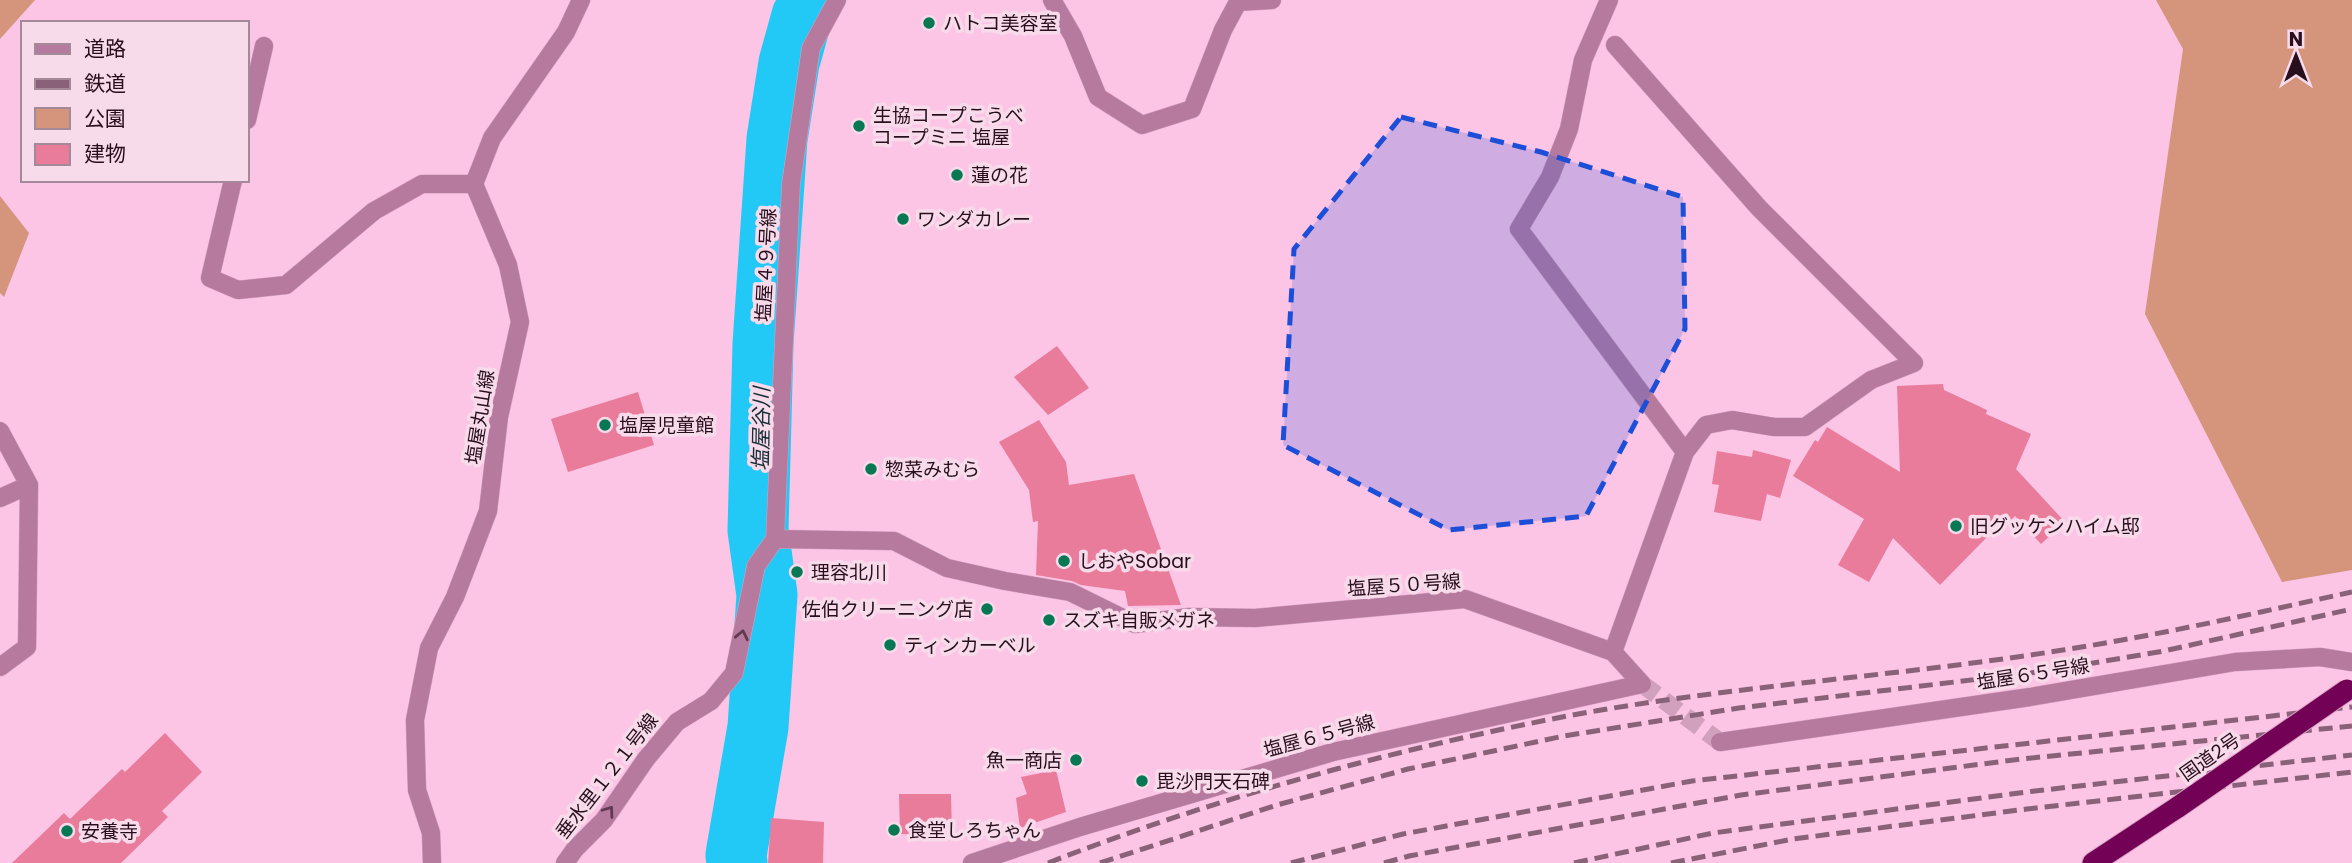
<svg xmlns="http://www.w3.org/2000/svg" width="2352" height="863" viewBox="0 0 2352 863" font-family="Poppins,'Noto Sans JP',sans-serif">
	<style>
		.green { fill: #d4957c }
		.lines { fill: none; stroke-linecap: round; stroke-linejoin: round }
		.river { stroke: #22c9f7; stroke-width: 61 }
		.building { fill: #e97b9b }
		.minor-tunnel { stroke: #d1a0bd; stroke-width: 18; stroke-dasharray: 18 9; stroke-linecap: butt }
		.minor-casing { stroke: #d6a3c1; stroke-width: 19 }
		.highway-casing { stroke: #d6a3c1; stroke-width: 23 }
		.minor { stroke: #b67a9e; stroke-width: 18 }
		.highway { stroke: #730156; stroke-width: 21 }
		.rail { stroke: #896279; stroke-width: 5; stroke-dasharray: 14 7; stroke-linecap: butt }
		.highway-bridge-casing { stroke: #d6a3c1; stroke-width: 23; stroke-linecap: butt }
		.highway-bridge { stroke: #730156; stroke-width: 21 }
		.oneway { stroke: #603a51 }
		.marked { fill: #1d4ed8; fill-opacity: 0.2; stroke: #1d4ed8; stroke-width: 5; stroke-dasharray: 14 9; stroke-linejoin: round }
		.poi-dot { fill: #077853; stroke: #f8dbeb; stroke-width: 2.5 }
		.labels { text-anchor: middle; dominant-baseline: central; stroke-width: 7; stroke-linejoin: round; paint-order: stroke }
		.poi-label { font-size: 19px; fill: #270f1e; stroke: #f8dbeb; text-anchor: start }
		.street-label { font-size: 19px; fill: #270f1e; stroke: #f8dbeb }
		.water-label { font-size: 21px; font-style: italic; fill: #162e37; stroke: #f8dbeb }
	</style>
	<rect width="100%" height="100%" fill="#fcc4e5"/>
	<!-- green -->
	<path class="green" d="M 0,0 L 35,0 L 0,39 Z
		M 2156,0 L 2352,0 L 2352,570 L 2282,582 L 2145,314 L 2183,49 Z
		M 0,196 L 29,233 L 4,297 L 0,293 Z"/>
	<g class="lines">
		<!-- river -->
		<path class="river" d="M 737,863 L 736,855 L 758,727 L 767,595 L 758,530 L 763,344 L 777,139 L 789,63 L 802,16 L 813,0"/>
	</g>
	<!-- building -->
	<path class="building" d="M 1057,346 L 1089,388 L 1048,415 L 1014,377 Z
		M 1943,384 L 1944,390 L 1987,410 L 1986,414 L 2031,434 L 2016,469 L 2065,522 L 2041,544 L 2015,516 L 1993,537 L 1990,534 L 1940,585 L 1893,538 L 1869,582 L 1838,565 L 1864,519 L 1793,476 L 1815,440 L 1818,442 L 1827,427 L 1900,472 L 1897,386 Z
		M 638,392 L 654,445 L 568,472 L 551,419 Z
		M 1039,420 L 1066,462 L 1069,485 L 1134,474 L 1181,605 L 1128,606 L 1125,591 L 1081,585 L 1072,581 L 1036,575 L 1038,521 L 1033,522 L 1029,490 L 999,442 Z
		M 1753,450 L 1791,460 L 1780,498 L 1767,494 L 1761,521 L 1714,512 L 1719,485 L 1712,484 L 1717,451 L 1752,457 Z
		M 165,733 L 202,772 L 162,811 L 168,817 L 121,863 L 12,863 L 64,813 L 70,819 L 122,769 L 125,772 Z
		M 1056,770 L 1066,812 L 1020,828 L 1016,798 L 1027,794 L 1021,777 Z
		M 899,794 L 951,794 L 952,835 L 900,834 Z
		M 771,818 L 824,822 L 823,863 L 768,863 Z"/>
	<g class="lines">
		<!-- minor-tunnel -->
		<path class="minor-tunnel" d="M 1642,684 L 1720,742"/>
		<defs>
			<path id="minor" d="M 1052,0 L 1073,36 L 1098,97 L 1142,125 L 1192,109 L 1223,30 L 1238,2 L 1272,0
				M 1609,0 L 1583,60 L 1569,129 L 1550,177 L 1519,229 L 1685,452
				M 247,120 L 264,46
				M 233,180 L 210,278 L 238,290 L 286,285 L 374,211 L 422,184 L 474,184
				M 0,431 L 29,485 L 27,647 L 0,667
				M 0,498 L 29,485
				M 775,539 L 894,541 L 947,568 L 1005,581 L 1070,592 L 1135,624 L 1189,617 L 1255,618 L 1465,599 L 1613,652 L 1642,684 L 1333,752 L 1080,827 L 972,863
				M 775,539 L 791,184 L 811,48 L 837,0
				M 1613,652 L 1685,452 L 1706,425 L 1732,420 L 1774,427 L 1805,427 L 1871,380 L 1914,363 L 1759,208 L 1615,45
				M 1720,742 L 2030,697 L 2235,662 L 2320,657 L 2352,662
				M 432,863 L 431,833 L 417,790 L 415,720 L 429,648 L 455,597 L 488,511 L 499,417 L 520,322 L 508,265 L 474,184 L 492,138 L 566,32 L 581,0
				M 565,863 L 575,849 L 604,820 L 646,759 L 677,722 L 711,701 L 734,673 L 756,566 L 775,539"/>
			<path id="highway" d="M 2093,863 L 2178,807"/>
		</defs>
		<!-- minor casing -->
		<use href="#minor" class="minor-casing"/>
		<!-- highway casing -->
		<use href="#highway" class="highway-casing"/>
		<!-- minor -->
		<use href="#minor" class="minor"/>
		<!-- highway -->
		<use href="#highway" class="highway"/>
		<!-- rail -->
		<path class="rail" d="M 1048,863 C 1212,799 1384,752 1557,718 C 1724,686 1895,677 2063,650 C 2160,635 2256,613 2352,592
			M 1100,863 L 1277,805 L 1408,769 L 1564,736 L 1739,708 L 2046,671 L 2164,651 L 2352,609
			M 1291,863 L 1403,834 L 1692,781 L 2352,707
			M 1384,863 L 1409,856 L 1741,795 L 2021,759 L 2352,726
			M 1574,863 L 1713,833 L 2035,791 L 2352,755
			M 1671,863 L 1793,839 L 2027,809 L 2352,772"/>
		<defs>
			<path id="highway-bridge" d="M 2178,807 L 2347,690"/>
		</defs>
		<!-- highway-bridge casing -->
		<use href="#highway-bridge" class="highway-bridge-casing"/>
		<!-- highway-bridge -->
		<use href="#highway-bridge" class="highway-bridge"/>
	</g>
	<!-- one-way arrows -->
	<defs><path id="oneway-chevron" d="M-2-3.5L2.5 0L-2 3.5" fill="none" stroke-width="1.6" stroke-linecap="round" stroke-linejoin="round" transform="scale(1.75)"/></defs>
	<g class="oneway">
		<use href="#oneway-chevron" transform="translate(742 635) rotate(-78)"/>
		<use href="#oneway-chevron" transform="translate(609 811) rotate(-54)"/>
	</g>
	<!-- marked area -->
	<path class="marked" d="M 1401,117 L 1541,152 L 1683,197 L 1685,329 L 1586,516 L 1449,530 L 1283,445 L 1294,249 Z"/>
	<!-- markers -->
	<g class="poi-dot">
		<circle cx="929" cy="23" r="7"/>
		<circle cx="859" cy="126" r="7"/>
		<circle cx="957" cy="175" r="7"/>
		<circle cx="903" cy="219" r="7"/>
		<circle cx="605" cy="425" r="7"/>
		<circle cx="871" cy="469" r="7"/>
		<circle cx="1956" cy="526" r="7"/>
		<circle cx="1064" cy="561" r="7"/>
		<circle cx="797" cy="572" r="7"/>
		<circle cx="987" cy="609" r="7"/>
		<circle cx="1049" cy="620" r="7"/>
		<circle cx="890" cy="645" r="7"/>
		<circle cx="1076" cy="760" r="7"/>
		<circle cx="1142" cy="781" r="7"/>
		<circle cx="894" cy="830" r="7"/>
		<circle cx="67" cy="831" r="7"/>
	</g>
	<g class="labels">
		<!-- poi labels -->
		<g class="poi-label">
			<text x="943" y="23">ハトコ美容室</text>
			<text x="873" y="115">生協コープこうべ<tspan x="873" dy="22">コープミニ 塩屋</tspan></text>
			<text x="971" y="175">蓮の花</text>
			<text x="917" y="219">ワンダカレー</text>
			<text x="619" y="425">塩屋児童館</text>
			<text x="885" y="469">惣菜みむら</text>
			<text x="1970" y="526">旧グッケンハイム邸</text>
			<text x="1078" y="561">しおやSobar</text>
			<text x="811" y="572">理容北川</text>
			<text x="973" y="609" text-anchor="end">佐伯クリーニング店</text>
			<text x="1063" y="620">スズキ自販メガネ</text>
			<text x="904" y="645">ティンカーベル</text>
			<text x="1062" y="760" text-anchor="end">魚一商店</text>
			<text x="1156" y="781">毘沙門天石碑</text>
			<text x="908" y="830">食堂しろちゃん</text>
			<text x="81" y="831">安養寺</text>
		</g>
		<!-- street labels -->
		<g class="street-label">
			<text transform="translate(766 265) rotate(-87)">塩屋４９号線</text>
			<text transform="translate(480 417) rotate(-81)">塩屋丸山線</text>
			<text transform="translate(1404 585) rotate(-4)">塩屋５０号線</text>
			<text transform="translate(2033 674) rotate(-9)">塩屋６５号線</text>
			<text transform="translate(1319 736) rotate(-15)">塩屋６５号線</text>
			<text transform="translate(2210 757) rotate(-35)">国道2号</text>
			<text transform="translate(607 776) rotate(-52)">垂水里１２１号線</text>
		</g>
		<!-- water labels -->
		<g class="water-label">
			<text transform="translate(761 429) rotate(-89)">塩屋谷川</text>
		</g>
	</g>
	<!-- legend -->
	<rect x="21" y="21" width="228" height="161" fill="#f8dbeb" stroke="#a48999" stroke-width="2"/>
	<rect x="35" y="44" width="35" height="10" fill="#b67a9e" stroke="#a48999" stroke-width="2"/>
	<text x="84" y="56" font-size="21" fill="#270f1e">道路</text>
	<rect x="35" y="79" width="35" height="10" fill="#896279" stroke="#a48999" stroke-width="2"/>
	<text x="84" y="91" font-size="21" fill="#270f1e">鉄道</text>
	<rect x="35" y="108" width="35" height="21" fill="#d4957c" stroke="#a48999" stroke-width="2"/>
	<text x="84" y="126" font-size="21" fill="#270f1e">公園</text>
	<rect x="35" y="144" width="35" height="21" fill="#e97b9b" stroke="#a48999" stroke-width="2"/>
	<text x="84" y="161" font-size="21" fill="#270f1e">建物</text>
	<!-- north arrow -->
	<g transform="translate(2296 56)" stroke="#f8dbeb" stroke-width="5" paint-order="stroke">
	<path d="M0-5L12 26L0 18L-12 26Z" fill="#270f1e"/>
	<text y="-10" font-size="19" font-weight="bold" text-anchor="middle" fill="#270f1e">N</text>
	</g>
</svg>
